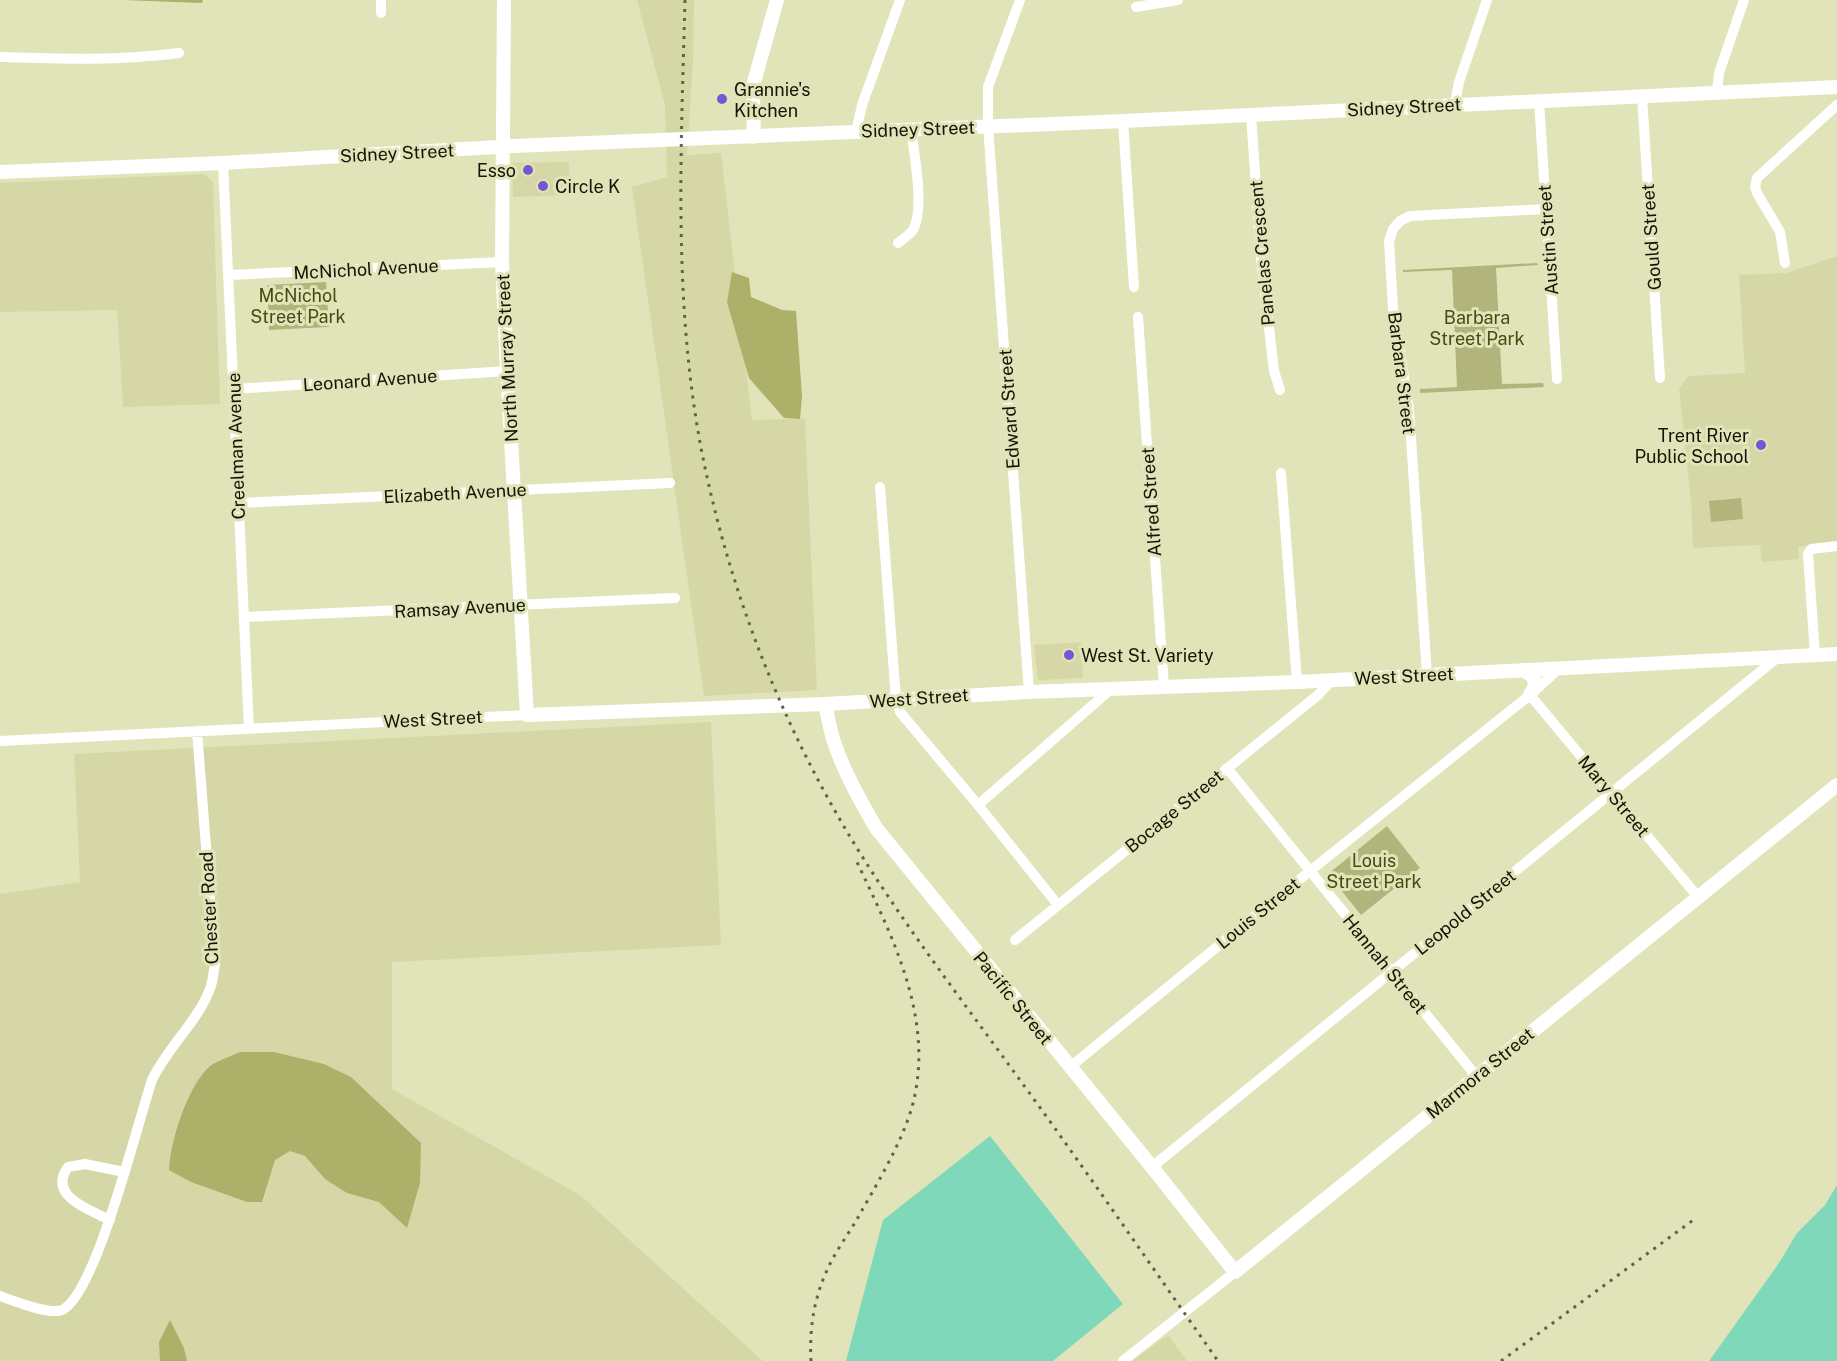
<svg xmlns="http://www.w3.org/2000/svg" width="1837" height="1361" viewBox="0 0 1837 1361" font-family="'Public Sans',sans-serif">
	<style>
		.built { fill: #d5d8a6 }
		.green { fill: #b2b57b }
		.forest { fill: #adb068 }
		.water { fill: #80d8bb }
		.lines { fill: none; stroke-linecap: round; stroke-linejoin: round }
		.street { stroke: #fff; stroke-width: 10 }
		.secondary { stroke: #fff; stroke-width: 14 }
		.rail { stroke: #616248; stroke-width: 3; stroke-dasharray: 3 6; stroke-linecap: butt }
		.poi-dot { fill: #7657d1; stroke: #e1e4b8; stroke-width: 2 }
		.labels { text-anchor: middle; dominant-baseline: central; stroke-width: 6; stroke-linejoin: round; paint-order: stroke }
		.poi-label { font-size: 18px; fill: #141506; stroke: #e1e4b8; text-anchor: start }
		.street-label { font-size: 18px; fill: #141506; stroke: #e1e4b8 }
		.park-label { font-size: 18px; fill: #484a12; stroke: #e1e4b8 }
	</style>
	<rect width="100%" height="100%" fill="#e1e4b8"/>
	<!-- built -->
	<path class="built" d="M 637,0 L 694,0 L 693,61 L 687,155 L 721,153 L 752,420 L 805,419 L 817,690 L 704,696 L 632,187 L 667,177 L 665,105 Z
		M 569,162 L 570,195 L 513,197 L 512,163 Z
		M 204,174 L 213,182 L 220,404 L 123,407 L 117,310 L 0,312 L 0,183 Z
		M 1837,256 L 1837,543 L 1798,547 L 1799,559 L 1762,562 L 1760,545 L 1693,548 L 1691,501 L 1679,389 L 1688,376 L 1745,373 L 1739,275 L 1786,273 Z
		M 1081,642 L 1083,678 L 1038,680 L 1034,645 Z
		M 711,722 L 721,945 L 392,962 L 392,1089 L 580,1195 L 763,1361 L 0,1361 L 0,894 L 80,882 L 74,754 Z
		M 1168,1335 L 1187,1361 L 1132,1361 Z"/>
	<!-- green -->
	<path class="green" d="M 1537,263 L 1538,265 L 1496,268 L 1502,384 L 1543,383 L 1544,387 L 1420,393 L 1420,389 L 1457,387 L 1452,270 L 1403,272 L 1403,270 Z
		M 326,282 L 329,327 L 269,330 L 267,285 Z
		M 1741,498 L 1743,519 L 1711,522 L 1709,501 Z
		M 1387,826 L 1420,868 L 1361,915 L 1328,874 Z"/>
	<!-- forest -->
	<path class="forest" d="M 123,0 L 203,0 L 202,3 Z
		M 732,272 L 749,278 L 751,297 L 782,310 L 796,311 L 802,396 L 800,419 L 784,418 L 749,378 L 727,302 Z
		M 240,1052 L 274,1052 L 324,1064 L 351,1077 L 421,1143 L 420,1183 L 407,1228 L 379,1202 L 347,1193 L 325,1179 L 305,1156 L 290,1151 L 275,1160 L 262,1202 L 247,1202 L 191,1182 L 169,1170 C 170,1142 187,1089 207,1069 C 214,1061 230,1057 240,1052 Z
		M 170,1320 L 184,1348 L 187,1361 L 160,1361 L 159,1342 Z"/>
	<!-- water -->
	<path class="water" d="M 990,1136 L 1123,1304 L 1053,1361 L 846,1361 L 883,1220 Z
		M 1837,1185 L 1837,1361 L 1709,1361 L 1779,1263 L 1797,1233 L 1825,1205 Z"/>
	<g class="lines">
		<!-- street -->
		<path class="street" d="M 381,0 L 381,13
			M 1020,0 L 988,87 L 988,126 L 1029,692
			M 1136,7 L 1178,0
			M 0,57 C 62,59 118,61 179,53
			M 1717,92 L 1719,73 L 1744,0
			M 1642,96 L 1660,378
			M 1539,101 L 1557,379
			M 1455,104 L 1459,82 L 1487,0
			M 1251,115 L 1261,258 L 1274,371 L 1280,390
			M 1123,121 L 1134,287
			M 856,132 L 862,105 L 900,0
			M 223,163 L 249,728
			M 898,243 C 903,239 909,235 913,230 C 925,209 914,154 911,129
			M 1785,263 L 1780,232 L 1757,193 L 1755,187 L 1757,178 L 1837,105
			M 229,275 L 502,262
			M 1138,317 L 1164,686
			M 234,389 L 507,371
			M 1281,473 L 1297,682
			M 880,487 L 896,700 L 900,712 L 978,805 L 1058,905
			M 239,503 L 670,483
			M 244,617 L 675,598
			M 1815,655 L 1808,554 L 1811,549 L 1837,546
			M 1427,675 L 1409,409 L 1393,308 L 1389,241 L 1393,229 L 1400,221 L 1410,216 L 1546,209
			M 1530,695 L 1698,897
			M 0,741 L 527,715
			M 1227,768 L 1476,1076
			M 978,805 L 1110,690
			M 1015,940 L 1318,695 L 1332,680
			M 1070,1067 L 1310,871 L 1530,695 L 1552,675 L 1557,668
			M 1152,1167 L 1777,658
			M 110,1220 C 90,1210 47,1196 68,1167 L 85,1164 L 124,1172
			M 0,1296 C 14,1301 49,1315 62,1310 C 96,1295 138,1121 152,1080 C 168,1046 199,1021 211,986 C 213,979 214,970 215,963 L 197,731
			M 1123,1361 L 1235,1272"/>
		<!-- secondary -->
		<path class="secondary" d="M 504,0 L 502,262 L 507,371 L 527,715 L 825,704 L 1029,692 L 1297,682 L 1837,654
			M 754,137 L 753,93 L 754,82 L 777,0
			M 0,172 L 223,163 L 513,146 L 1123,121 L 1837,87
			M 1523,670 C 1536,677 1538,682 1530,695
			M 825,704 C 828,716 830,730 834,742 C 844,772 860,800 876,828 L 1152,1167 L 1235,1272 L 1837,785"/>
		<!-- rail -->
		<path class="rail" d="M 685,0 C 681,151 673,304 702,453 C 730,594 784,731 860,853 C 908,930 964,1003 1017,1076 C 1086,1170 1151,1266 1218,1361
			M 811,1361 C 809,1325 815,1292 832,1260 C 839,1247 848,1234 856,1221 C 875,1187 901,1145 912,1107 C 936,1020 892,936 856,860
			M 1501,1361 L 1696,1218"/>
	</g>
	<!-- markers -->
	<g class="poi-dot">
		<circle cx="722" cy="99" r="6"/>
		<circle cx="528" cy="170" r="6"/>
		<circle cx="543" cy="186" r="6"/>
		<circle cx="1761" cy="445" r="6"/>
		<circle cx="1069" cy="655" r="6"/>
	</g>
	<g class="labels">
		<!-- poi labels -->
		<g class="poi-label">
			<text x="734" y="89">Grannie's<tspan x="734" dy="21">Kitchen</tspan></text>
			<text x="516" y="170" text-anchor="end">Esso</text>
			<text x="555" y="186">Circle K</text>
			<text x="1749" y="435" text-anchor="end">Trent River<tspan x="1749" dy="21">Public School</tspan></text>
			<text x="1081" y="655">West St. Variety</text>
		</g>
		<!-- street labels -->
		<g class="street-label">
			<text transform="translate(1404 107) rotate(-3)">Sidney Street</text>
			<text transform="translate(918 129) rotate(-2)">Sidney Street</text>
			<text transform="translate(397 153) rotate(-3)">Sidney Street</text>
			<text transform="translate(1651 237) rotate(-94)">Gould Street</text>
			<text transform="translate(1548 240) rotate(-94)">Austin Street</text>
			<text transform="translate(1262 253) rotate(-95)">Panelas Crescent</text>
			<text transform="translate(366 269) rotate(-3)">McNichol Avenue</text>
			<text transform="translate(507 358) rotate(-93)">North Murray Street</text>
			<text transform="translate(1402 373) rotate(83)">Barbara Street</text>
			<text transform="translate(370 380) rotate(-4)">Leonard Avenue</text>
			<text transform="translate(1009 409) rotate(-94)">Edward Street</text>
			<text transform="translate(236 446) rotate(-92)">Creelman Avenue</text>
			<text transform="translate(455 493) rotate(-3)">Elizabeth Avenue</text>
			<text transform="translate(1151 502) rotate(-94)">Alfred Street</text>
			<text transform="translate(460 608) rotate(-3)">Ramsay Avenue</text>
			<text transform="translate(1404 676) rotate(-3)">West Street</text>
			<text transform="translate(919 698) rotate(-4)">West Street</text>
			<text transform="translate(433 719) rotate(-3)">West Street</text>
			<text transform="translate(1614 796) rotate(50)">Mary Street</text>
			<text transform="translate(1174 811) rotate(-39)">Bocage Street</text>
			<text transform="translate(209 908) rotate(-93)">Chester Road</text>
			<text transform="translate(1465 912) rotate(-39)">Leopold Street</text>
			<text transform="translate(1258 913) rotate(-39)">Louis Street</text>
			<text transform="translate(1385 964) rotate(51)">Hannah Street</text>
			<text transform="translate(1013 998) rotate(51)">Pacific Street</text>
			<text transform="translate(1480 1073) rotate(-39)">Marmora Street</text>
		</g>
		<!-- park labels -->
		<g class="park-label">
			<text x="298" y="295">McNichol<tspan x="298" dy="21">Street Park</tspan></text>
			<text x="1477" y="317">Barbara<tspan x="1477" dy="21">Street Park</tspan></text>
			<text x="1374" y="860">Louis<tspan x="1374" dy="21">Street Park</tspan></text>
		</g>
	</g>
</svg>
